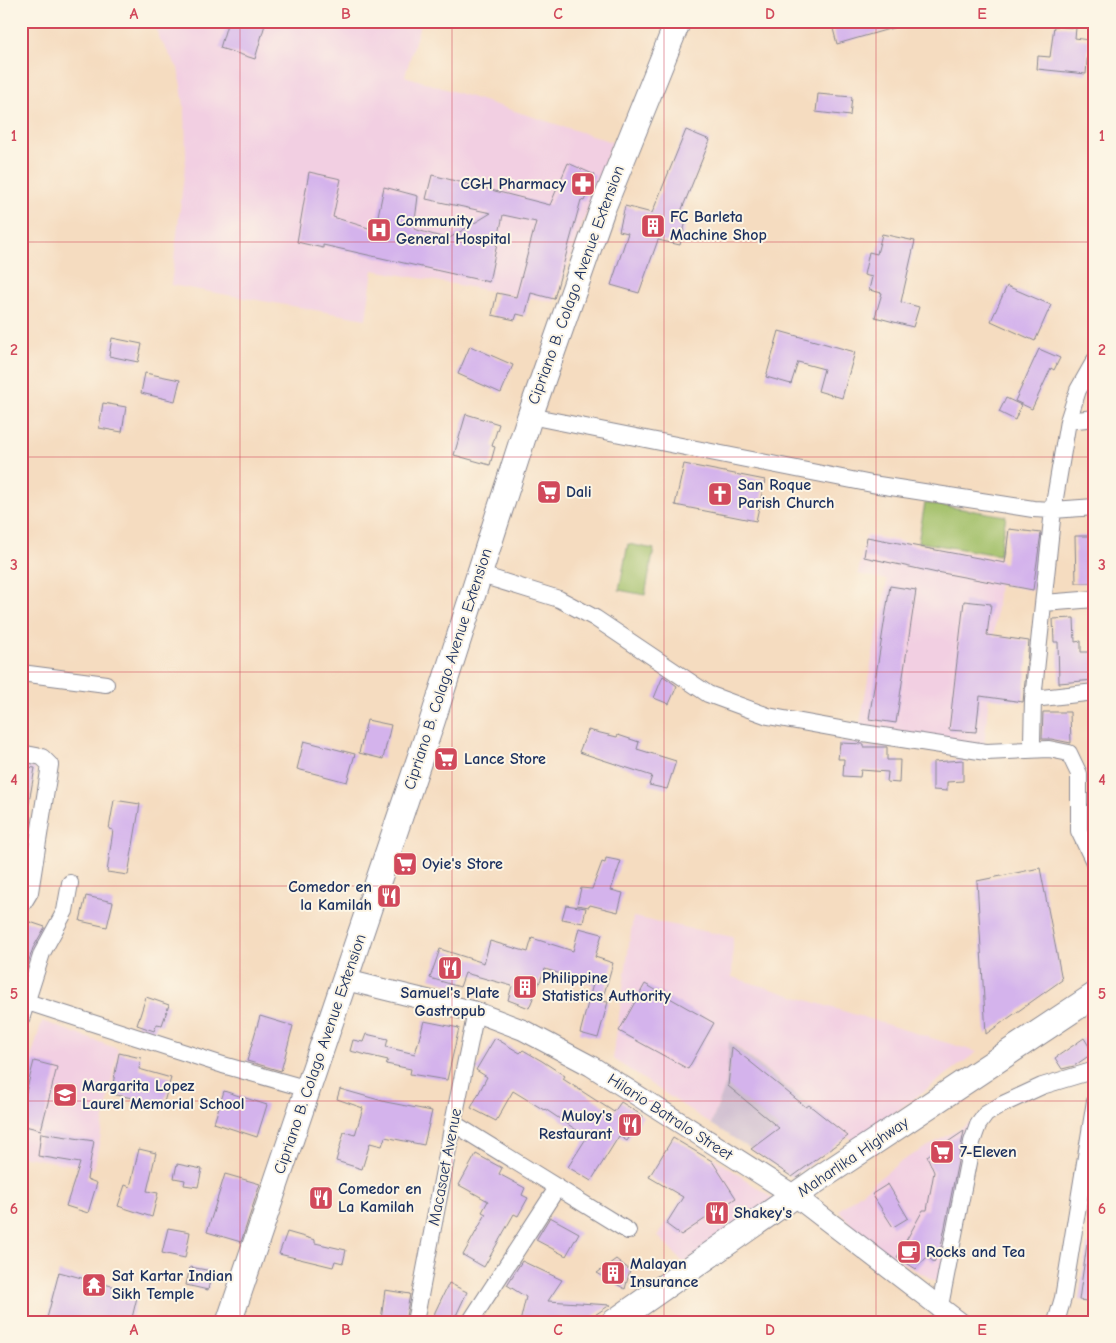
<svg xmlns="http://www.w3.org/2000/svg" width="1116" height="1343" viewBox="0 0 1116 1343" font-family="'Comic Neue',sans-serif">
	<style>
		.built { fill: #f2cfe2 }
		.industrial { fill: #cfbdd0 }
		.green { fill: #a1bf67; stroke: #5e7762 }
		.building { fill: #d4b3ec }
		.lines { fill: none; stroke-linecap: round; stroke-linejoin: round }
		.minor-casing { stroke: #88868f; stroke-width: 18 }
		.tertiary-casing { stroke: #88868f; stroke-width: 22 }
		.primary-casing { stroke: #88868f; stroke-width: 27 }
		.minor { stroke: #fff; stroke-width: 16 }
		.tertiary { stroke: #fff; stroke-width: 20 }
		.primary { stroke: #fff; stroke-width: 25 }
		.grid { fill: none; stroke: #d1495b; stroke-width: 1; stroke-opacity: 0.55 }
		.labels { text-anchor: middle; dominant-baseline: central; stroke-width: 4; stroke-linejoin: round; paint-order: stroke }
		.poi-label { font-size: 16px; font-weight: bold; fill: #1b2f5e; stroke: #fcf5e5; text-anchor: start }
		.street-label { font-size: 16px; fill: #1b2f5e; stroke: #fcf5e5 }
		.neatline { fill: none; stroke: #d1495b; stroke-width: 2 }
		.grid-label { font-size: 16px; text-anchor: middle; font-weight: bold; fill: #d1495b }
	</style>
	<rect width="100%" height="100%" fill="#fcf5e5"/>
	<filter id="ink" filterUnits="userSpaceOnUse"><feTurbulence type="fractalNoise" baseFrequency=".02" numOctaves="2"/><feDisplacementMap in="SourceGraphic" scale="10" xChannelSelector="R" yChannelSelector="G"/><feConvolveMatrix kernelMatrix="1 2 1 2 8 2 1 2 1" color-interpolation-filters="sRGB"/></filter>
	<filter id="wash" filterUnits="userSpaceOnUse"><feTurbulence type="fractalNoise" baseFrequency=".0096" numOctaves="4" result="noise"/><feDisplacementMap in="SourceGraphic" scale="20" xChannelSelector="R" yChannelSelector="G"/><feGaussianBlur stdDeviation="1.12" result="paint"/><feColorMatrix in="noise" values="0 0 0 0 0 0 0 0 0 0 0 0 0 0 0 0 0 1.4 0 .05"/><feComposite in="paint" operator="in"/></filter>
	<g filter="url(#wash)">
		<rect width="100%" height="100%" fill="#f5dcc0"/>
		<!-- built -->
		<path class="built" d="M 154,21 L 421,21 L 405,76 L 612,142 L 554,302 L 373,270 L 366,319 L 171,285 L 186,158 L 185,111 L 178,68 L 159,38 Z
			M 866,535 L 1001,559 L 984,749 L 859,728 L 887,580 L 858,574 Z
			M 633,917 L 733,937 L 732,977 L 977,1052 L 855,1142 L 730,1041 L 726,1084 L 711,1124 L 613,1059 Z
			M 42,1021 L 118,1049 L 94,1169 L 21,1156 L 21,1092 Z
			M 971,1122 L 939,1283 L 888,1255 L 855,1230 L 839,1210 L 900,1162 Z
			M 713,1157 L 778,1202 L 684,1263 L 658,1236 L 680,1201 L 684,1202 Z"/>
		<!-- industrial -->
		<path class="industrial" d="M 729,1041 L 809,1105 L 751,1149 L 711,1124 L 726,1084 Z"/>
		<!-- green -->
		<path class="green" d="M 925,503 L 1006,516 L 999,555 L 918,542 Z
			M 628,544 L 654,549 L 645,595 L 619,590 Z"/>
		<g id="blocks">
			<!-- building -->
			<path class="building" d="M 228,21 L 266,21 L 255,59 L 220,48 Z
				M 831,21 L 902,21 L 903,25 L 837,44 Z
				M 1054,26 L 1076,28 L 1075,38 L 1089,40 L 1086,74 L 1037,69 L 1038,56 L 1050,57 Z
				M 818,94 L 852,97 L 850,116 L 816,112 Z
				M 686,130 L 710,140 L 678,219 L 686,221 L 680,245 L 658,240 L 639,293 L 611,285 L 628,233 L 619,231 L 625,206 L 652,213 Z
				M 568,163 L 595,175 L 584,201 L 581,200 L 554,299 L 531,293 L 525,316 L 517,314 L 515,320 L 492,315 L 497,293 L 516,297 L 536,222 L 503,215 L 489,282 L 323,245 L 323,248 L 297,242 L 309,172 L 341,179 L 333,217 L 375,230 L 384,187 L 418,196 L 414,229 L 448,239 L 491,213 L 426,199 L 432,175 L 550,205 Z
				M 882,234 L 915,241 L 901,302 L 919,307 L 913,327 L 875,317 L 882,293 L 869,290 L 872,277 L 864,275 L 869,252 L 877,254 Z
				M 1007,286 L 1051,305 L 1035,341 L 991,321 Z
				M 779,331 L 855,352 L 842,398 L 818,391 L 824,369 L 798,362 L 791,384 L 766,377 Z
				M 112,338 L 142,344 L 138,362 L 109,356 Z
				M 470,346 L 513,365 L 501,393 L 458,374 Z
				M 1039,349 L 1060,358 L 1054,370 L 1051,368 L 1032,409 L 1015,401 Z
				M 145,373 L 180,380 L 175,401 L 141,393 Z
				M 1006,398 L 1021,405 L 1015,420 L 999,412 Z
				M 103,403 L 126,407 L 122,432 L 99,428 Z
				M 466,414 L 499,424 L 492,446 L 495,447 L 490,465 L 454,455 Z
				M 684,464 L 765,480 L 756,521 L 675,505 Z
				M 1009,529 L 1041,533 L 1033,590 L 937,572 L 937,573 L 864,557 L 867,537 L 1005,563 Z
				M 1075,536 L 1095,536 L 1095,583 L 1076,583 Z
				M 890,586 L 916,590 L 896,723 L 869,719 Z
				M 964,601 L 991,604 L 987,635 L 1029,641 L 1023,702 L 980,696 L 976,732 L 949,730 Z
				M 1074,618 L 1075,642 L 1081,641 L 1081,652 L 1095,652 L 1095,680 L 1059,683 L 1058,642 L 1054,642 L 1053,619 Z
				M 663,676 L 677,686 L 669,704 L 654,698 Z
				M 1043,712 L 1070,712 L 1071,743 L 1051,739 L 1042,739 Z
				M 367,720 L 391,725 L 383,759 L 359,753 Z
				M 588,730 L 617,737 L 618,735 L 639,742 L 637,749 L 676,761 L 667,789 L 649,785 L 652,776 L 579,752 Z
				M 304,741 L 355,754 L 347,782 L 297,769 Z
				M 840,743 L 864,744 L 864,747 L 887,747 L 887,760 L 900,760 L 899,783 L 887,782 L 888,772 L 861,770 L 860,777 L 843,776 L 844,759 L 838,759 Z
				M 963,760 L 963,781 L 947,782 L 947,791 L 933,790 L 933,762 Z
				M 21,766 L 35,768 L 28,808 L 21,808 Z
				M 114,800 L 140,804 L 128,875 L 107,872 L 113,830 L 109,829 Z
				M 606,858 L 621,861 L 611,890 L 623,893 L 618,912 L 590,905 L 589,907 L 577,905 L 581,888 L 592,889 L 602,862 L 605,863 Z
				M 1040,868 L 1062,980 L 986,1034 L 977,881 Z
				M 86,896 L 113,902 L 107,927 L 80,921 Z
				M 566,905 L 586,908 L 583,923 L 562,919 Z
				M 21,919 L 45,927 L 33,948 L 26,969 L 21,967 Z
				M 579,928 L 602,934 L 595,957 L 613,963 L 602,1001 L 608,1002 L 598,1038 L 580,1033 L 593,984 L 545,969 L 529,1008 L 508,1000 L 512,986 L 465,973 L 460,987 L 430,978 L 440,949 L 484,963 L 490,941 L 528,952 L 532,938 L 573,951 Z
				M 645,984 L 714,1023 L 688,1069 L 619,1031 Z
				M 146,997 L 169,1005 L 162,1025 L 157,1024 L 154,1031 L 137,1025 Z
				M 260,1016 L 293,1026 L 281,1071 L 247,1061 Z
				M 424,1021 L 459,1028 L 447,1080 L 410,1074 L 411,1069 L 386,1064 L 388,1060 L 350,1051 L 353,1040 L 363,1042 L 366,1034 L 388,1039 L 386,1047 L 415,1054 Z
				M 495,1038 L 520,1053 L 523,1050 L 542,1061 L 565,1076 L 563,1079 L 614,1112 L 621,1102 L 643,1116 L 627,1141 L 619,1136 L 591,1181 L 568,1167 L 587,1137 L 545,1109 L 544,1110 L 513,1091 L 496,1121 L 471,1108 L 487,1077 L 476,1070 Z
				M 1084,1038 L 1093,1053 L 1074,1066 L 1062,1069 L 1055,1058 Z
				M 732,1047 L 806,1107 L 809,1105 L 848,1136 L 792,1177 L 751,1149 L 779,1128 L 728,1086 Z
				M 119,1053 L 141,1058 L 139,1069 L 171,1078 L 162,1109 L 137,1102 L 138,1099 L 111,1094 Z
				M 34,1061 L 57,1067 L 41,1130 L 21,1125 L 21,1111 Z
				M 340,1089 L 386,1102 L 432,1111 L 424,1145 L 385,1137 L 382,1146 L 370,1143 L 362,1169 L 336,1161 L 344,1132 L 355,1135 L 363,1108 L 337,1099 Z
				M 224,1091 L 267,1105 L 257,1137 L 214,1123 Z
				M 964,1131 L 940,1252 L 934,1262 L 927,1257 L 916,1269 L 897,1257 L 923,1210 L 927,1210 L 934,1172 L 927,1156 Z
				M 41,1133 L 94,1141 L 87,1179 L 97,1183 L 88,1213 L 66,1206 L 80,1163 L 38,1156 Z
				M 673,1138 L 712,1161 L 736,1198 L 681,1235 L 666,1224 L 683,1197 L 649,1177 Z
				M 139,1149 L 156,1153 L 147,1191 L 158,1193 L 152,1217 L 118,1206 L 125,1185 L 130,1187 Z
				M 476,1154 L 502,1168 L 499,1174 L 525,1188 L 522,1195 L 528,1198 L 518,1216 L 514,1214 L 484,1267 L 463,1255 L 486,1214 L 482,1212 L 488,1201 L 459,1185 Z
				M 177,1164 L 202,1169 L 198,1187 L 184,1185 L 185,1180 L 174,1178 Z
				M 225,1174 L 260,1184 L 241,1242 L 207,1232 Z
				M 888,1184 L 908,1218 L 893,1227 L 872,1194 Z
				M 550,1217 L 579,1233 L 566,1256 L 536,1240 Z
				M 168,1228 L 190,1232 L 185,1258 L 162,1253 Z
				M 287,1232 L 315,1240 L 315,1243 L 346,1250 L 343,1263 L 335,1261 L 333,1267 L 279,1254 Z
				M 1087,1244 L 1095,1245 L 1095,1302 L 1079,1300 Z
				M 616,1259 L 630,1270 L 625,1289 L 597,1273 Z
				M 522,1261 L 562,1280 L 548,1301 L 610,1305 L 584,1322 L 520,1322 L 526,1297 L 507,1285 Z
				M 190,1267 L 212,1271 L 208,1290 L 186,1285 Z
				M 59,1272 L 138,1293 L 131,1322 L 46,1322 Z
				M 449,1283 L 467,1292 L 453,1322 L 433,1322 L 435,1312 Z
				M 385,1290 L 410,1294 L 405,1322 L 381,1320 Z"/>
		</g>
	</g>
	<g filter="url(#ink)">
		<use href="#blocks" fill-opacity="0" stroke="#88868f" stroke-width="1"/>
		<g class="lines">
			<defs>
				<path id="minor" d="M 530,416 L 872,484 L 1033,509 L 1053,510 L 1095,507
					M 1068,421 L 1095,418
					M 478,574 L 559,599 L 595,618 L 708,694 L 768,716 L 857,732 L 986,752 L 1049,749 L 1069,753 L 1079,774 L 1079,831 L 1095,864
					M 1044,603 L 1095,599
					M 21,673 L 106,684
					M 1033,699 L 1095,692
					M 1032,741 L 1033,699 L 1053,510 L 1068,421 L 1078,390 L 1095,360
					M 21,753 L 42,757 L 50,765 L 30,892 L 21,907
					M 21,1000 L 223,1065 L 308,1089
					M 21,1019 L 42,953 L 65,911 L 70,883
					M 453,1123 L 628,1231
					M 940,1306 L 972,1142 L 978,1125 L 986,1114 L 1003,1104 L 1042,1086 L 1095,1070
					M 415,1322 L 453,1123 L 476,1012
					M 470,1322 L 557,1188
					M 1056,1322 L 1063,1298 L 1095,1101"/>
				<path id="tertiary" d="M 346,980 L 476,1012 L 523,1030 L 591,1066 L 795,1196 L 959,1322"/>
				<path id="primary" d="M 229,1322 L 430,728 L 530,416 L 602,210 L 678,21
					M 614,1322 L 817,1180 L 1095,995"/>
			</defs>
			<!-- minor casing -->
			<use href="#minor" class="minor-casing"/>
			<!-- tertiary casing -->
			<use href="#tertiary" class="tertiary-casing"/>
			<!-- primary casing -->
			<use href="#primary" class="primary-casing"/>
			<!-- minor -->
			<use href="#minor" class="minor"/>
			<!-- tertiary -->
			<use href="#tertiary" class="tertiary"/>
			<!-- primary -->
			<use href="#primary" class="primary"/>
		</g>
	</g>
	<!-- grid -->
	<path class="grid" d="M 240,21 L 240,1322M 452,21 L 452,1322M 664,21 L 664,1322M 876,21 L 876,1322M 21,242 L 1095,242M 21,457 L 1095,457M 21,672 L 1095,672M 21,886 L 1095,886M 21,1101 L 1095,1101"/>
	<!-- icons -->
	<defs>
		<symbol id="pharmacy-square" viewBox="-11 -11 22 22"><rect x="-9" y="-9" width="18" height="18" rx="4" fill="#d1495b" stroke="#fcf5e5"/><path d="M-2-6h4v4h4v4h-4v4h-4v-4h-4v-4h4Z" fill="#fff"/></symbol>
		<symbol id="building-square" viewBox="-11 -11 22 22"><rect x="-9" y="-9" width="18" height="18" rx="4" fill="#d1495b" stroke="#fcf5e5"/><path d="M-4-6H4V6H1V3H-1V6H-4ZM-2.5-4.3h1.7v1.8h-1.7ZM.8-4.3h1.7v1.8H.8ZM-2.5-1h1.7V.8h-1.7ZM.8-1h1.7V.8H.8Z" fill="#fff"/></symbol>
		<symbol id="hospital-square" viewBox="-11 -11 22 22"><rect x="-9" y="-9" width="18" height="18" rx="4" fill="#d1495b" stroke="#fcf5e5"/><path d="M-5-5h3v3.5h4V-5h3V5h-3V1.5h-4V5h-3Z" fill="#fff"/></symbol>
		<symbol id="supermarket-square" viewBox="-11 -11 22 22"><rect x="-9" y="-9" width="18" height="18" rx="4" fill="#d1495b" stroke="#fcf5e5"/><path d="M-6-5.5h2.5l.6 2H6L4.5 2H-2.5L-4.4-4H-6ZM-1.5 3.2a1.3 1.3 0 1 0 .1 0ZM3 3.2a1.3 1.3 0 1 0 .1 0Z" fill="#fff"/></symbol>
		<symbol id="church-square" viewBox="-11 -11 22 22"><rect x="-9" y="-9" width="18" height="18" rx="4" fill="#d1495b" stroke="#fcf5e5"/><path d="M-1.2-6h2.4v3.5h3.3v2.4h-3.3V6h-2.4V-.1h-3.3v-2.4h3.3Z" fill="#fff"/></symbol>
		<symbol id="restaurant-square" viewBox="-11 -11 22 22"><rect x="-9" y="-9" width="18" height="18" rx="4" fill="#d1495b" stroke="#fcf5e5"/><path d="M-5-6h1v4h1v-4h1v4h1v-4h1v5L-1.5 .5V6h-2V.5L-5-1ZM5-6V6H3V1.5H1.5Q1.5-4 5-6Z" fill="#fff"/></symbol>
		<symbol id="school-square" viewBox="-11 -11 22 22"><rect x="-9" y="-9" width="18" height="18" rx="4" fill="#d1495b" stroke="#fcf5e5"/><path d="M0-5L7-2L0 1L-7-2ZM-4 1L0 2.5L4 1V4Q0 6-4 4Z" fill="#fff"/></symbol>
		<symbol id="cafe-square" viewBox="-11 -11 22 22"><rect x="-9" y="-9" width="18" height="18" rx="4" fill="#d1495b" stroke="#fcf5e5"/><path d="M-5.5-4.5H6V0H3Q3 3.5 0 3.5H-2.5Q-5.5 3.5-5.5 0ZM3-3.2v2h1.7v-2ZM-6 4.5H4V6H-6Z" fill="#fff"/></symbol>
		<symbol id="temple-square" viewBox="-11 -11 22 22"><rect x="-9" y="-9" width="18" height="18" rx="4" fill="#d1495b" stroke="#fcf5e5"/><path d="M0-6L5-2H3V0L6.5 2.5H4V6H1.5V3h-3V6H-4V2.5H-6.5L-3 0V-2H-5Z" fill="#fff"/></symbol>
	</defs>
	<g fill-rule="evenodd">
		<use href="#pharmacy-square" x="569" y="170" width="28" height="28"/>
		<use href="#building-square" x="639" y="212" width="28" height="28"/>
		<use href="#hospital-square" x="365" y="216" width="28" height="28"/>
		<use href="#supermarket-square" x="535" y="478" width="28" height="28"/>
		<use href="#church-square" x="706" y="480" width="28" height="28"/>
		<use href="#supermarket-square" x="432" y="745" width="28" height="28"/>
		<use href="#supermarket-square" x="391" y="850" width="28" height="28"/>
		<use href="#restaurant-square" x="375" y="882" width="28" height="28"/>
		<use href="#restaurant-square" x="436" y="954" width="28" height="28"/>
		<use href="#building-square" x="511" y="973" width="28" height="28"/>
		<use href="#school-square" x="51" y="1081" width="28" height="28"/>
		<use href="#restaurant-square" x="616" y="1111" width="28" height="28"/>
		<use href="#supermarket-square" x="928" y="1138" width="28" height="28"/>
		<use href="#restaurant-square" x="307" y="1184" width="28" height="28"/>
		<use href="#restaurant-square" x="703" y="1199" width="28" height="28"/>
		<use href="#cafe-square" x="895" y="1238" width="28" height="28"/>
		<use href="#building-square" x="599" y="1259" width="28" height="28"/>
		<use href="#temple-square" x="80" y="1271" width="28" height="28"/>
	</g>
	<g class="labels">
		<!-- poi labels -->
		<g class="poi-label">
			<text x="566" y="184" text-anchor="end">CGH Pharmacy</text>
			<text x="670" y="217">FC Barleta<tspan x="670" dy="18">Machine Shop</tspan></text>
			<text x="396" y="221">Community<tspan x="396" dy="18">General Hospital</tspan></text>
			<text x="738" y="485">San Roque<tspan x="738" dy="18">Parish Church</tspan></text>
			<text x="566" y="492">Dali</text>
			<text x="464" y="759">Lance Store</text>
			<text x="422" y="864">Oyie's Store</text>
			<text x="372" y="887" text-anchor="end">Comedor en<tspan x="372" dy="18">la Kamilah</tspan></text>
			<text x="542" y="978">Philippine<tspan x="542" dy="18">Statistics Authority</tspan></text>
			<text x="450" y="993" text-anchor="middle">Samuel's Plate<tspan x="450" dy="18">Gastropub</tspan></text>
			<text x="82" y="1086">Margarita Lopez<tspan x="82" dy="18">Laurel Memorial School</tspan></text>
			<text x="612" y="1116" text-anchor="end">Muloy's<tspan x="612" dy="18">Restaurant</tspan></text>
			<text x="960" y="1152">7-Eleven</text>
			<text x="338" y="1189">Comedor en<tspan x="338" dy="18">La Kamilah</tspan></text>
			<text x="734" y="1213">Shakey's</text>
			<text x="926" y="1252">Rocks and Tea</text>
			<text x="630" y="1264">Malayan<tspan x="630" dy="18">Insurance</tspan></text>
			<text x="112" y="1276">Sat Kartar Indian<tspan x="112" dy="18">Sikh Temple</tspan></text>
		</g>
		<!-- street labels -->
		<g class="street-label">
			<text transform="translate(576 285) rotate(-70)">Cipriano B. Colago Avenue Extension</text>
			<text transform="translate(448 669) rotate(-72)">Cipriano B. Colago Avenue Extension</text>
			<text transform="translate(320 1054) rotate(-71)">Cipriano B. Colago Avenue Extension</text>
			<text transform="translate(670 1117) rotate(33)">Hilario Batralo Street</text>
			<text transform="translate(853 1157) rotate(-34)">Maharlika Highway</text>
			<text transform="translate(445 1167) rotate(-79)">Macasaet Avenue</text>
		</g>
	</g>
	<!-- margin -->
	<rect width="1116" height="1343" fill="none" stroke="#fcf5e5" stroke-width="55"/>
	<rect x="28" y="28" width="1060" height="1288" class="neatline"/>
	<g class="grid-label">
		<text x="134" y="19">A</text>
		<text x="346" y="19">B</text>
		<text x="558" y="19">C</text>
		<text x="770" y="19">D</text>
		<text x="982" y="19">E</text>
		<text x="14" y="141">1</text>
		<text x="1102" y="141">1</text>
		<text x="14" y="355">2</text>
		<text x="1102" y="355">2</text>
		<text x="14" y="570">3</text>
		<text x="1102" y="570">3</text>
		<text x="14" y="785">4</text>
		<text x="1102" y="785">4</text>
		<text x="14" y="999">5</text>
		<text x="1102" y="999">5</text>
		<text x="14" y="1214">6</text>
		<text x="1102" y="1214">6</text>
		<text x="134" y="1335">A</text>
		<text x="346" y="1335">B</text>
		<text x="558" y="1335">C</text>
		<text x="770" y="1335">D</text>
		<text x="982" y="1335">E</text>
	</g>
</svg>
